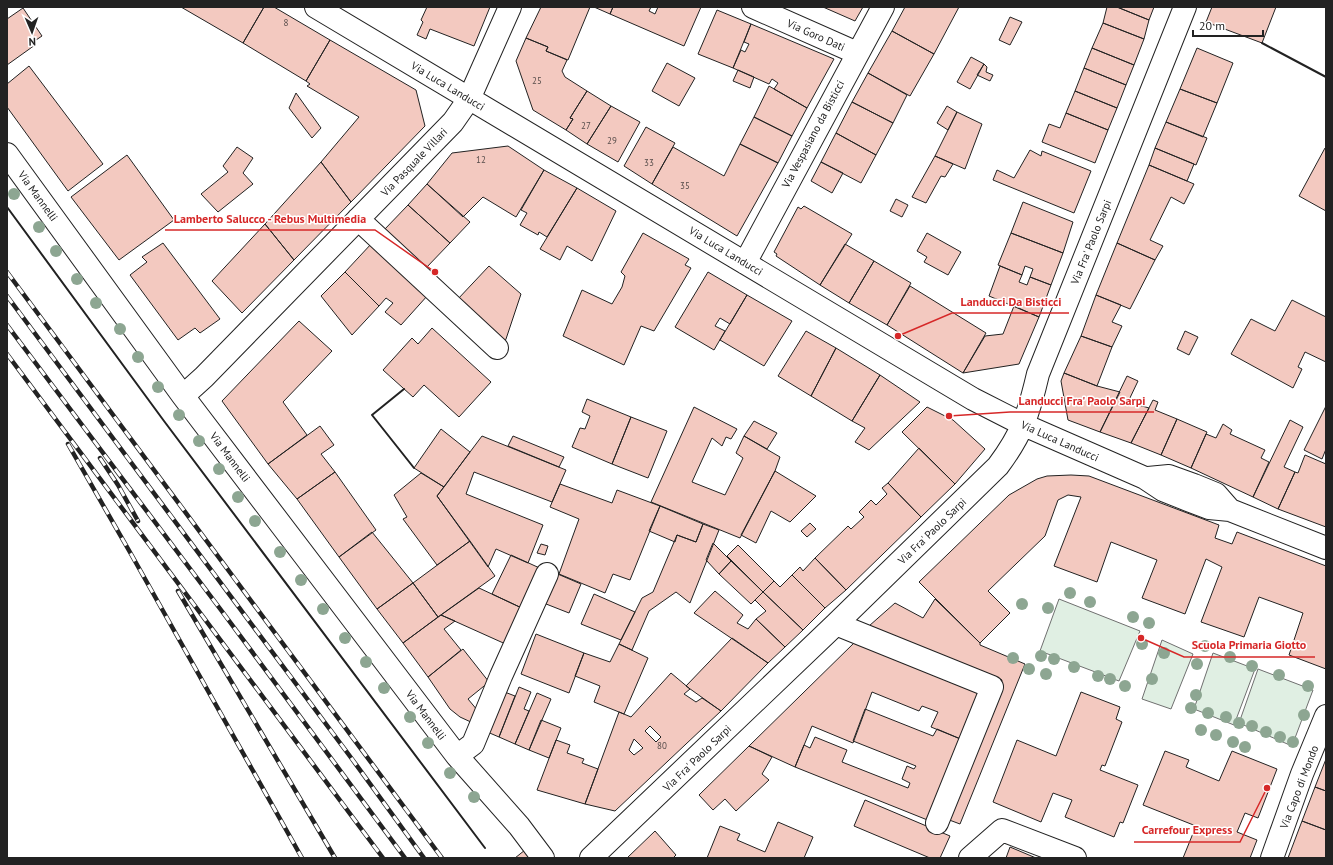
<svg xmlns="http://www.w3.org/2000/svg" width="1333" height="865" viewBox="0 0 1333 865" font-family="'PT Sans',sans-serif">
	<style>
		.green { fill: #e0efe3; stroke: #6f6f6f }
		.building { fill: #f3c9c0; stroke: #222; fill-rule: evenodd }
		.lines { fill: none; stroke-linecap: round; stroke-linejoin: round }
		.minor-casing { stroke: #222; stroke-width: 24 }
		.minor { stroke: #fff; stroke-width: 22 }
		.rail-casing { stroke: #222; stroke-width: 4.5 }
		.rail { stroke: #fff; stroke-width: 3; stroke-dasharray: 9; stroke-linecap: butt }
		.wall { stroke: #222; stroke-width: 2 }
		.tree { fill: #8da692 }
		.labels { text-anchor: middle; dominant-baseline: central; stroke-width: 3; stroke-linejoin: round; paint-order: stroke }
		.number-label { font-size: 9px; fill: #564c4a }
		.street-label { font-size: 11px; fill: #222; stroke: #fff }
		.leader { fill: none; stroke: #d62828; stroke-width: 1.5 }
		.callout-dot { fill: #d62828; stroke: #fff; stroke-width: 1.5 }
		.callout-label { font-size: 12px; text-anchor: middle; font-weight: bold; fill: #d62828; stroke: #fff; stroke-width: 3; stroke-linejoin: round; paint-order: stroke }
	</style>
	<rect width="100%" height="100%" fill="#fff"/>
	<!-- green -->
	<path class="green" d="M 1059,599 L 1140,631 L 1119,681 L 1040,651 Z
		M 1162,640 L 1193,654 L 1171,709 L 1142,699 Z
		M 1213,653 L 1255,669 L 1234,725 L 1194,709 Z
		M 1258,669 L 1313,690 L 1292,746 L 1239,723 Z"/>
	<!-- building -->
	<path class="building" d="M 181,7 L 264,7 L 243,43 Z
		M 264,7 L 274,7 L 330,40 L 306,81 L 243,43 Z
		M 427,7 L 490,7 L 474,46 L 430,29 L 426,39 L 417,35 L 423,22 L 421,20 Z
		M 541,7 L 590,7 L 568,60 L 546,51 L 548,47 L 526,38 Z
		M 594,7 L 613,7 L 610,14 Z
		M 613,7 L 651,7 L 649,11 L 655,14 L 658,7 L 701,7 L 684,46 L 610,14 Z
		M 823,7 L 863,7 L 855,21 Z
		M 905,7 L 959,7 L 934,54 L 892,31 Z
		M 1107,7 L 1117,7 L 1149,20 L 1144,39 L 1103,23 Z
		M 1117,7 L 1154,7 L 1149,20 Z
		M 1212,7 L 1276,7 L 1262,43 L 1206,22 Z
		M 23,8 L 42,36 L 33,42 L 35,45 L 7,65 L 7,19 Z
		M 717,10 L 751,24 L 733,68 L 698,54 Z
		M 1010,17 L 1022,22 L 1010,45 L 999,40 Z
		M 1103,23 L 1144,39 L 1134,65 L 1092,48 Z
		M 751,24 L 834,59 L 807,108 L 774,89 L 778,83 L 772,79 L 769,84 L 733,68 L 741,50 L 745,52 L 749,44 L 744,42 Z
		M 892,31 L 934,54 L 910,96 L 868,73 Z
		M 526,38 L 548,47 L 546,51 L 567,60 L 562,71 L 565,77 L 587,91 L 570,118 L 573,119 L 566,130 L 533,110 L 516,61 Z
		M 330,40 L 416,90 L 425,126 L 351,202 L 321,162 L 359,117 L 307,86 L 310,84 L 306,81 Z
		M 1092,48 L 1134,65 L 1126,85 L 1084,68 Z
		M 1197,48 L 1233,63 L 1217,103 L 1180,89 Z
		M 971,57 L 984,64 L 970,89 L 957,82 Z
		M 667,63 L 695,78 L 679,106 L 652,91 Z
		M 984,64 L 987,67 L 986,72 L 993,75 L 990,81 L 977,75 Z
		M 29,66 L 103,164 L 68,191 L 7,107 L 7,84 Z
		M 1084,68 L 1126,85 L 1117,108 L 1075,91 Z
		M 738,70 L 754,77 L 750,88 L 733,81 Z
		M 868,73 L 907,95 L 893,123 L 852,102 Z
		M 769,86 L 807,108 L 792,136 L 754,117 Z
		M 1180,89 L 1217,103 L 1203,137 L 1166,122 Z
		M 587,91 L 611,106 L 587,144 L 566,130 L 573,119 L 570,118 Z
		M 1075,91 L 1117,108 L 1108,130 L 1066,113 Z
		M 296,93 L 321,128 L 312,138 L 289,108 Z
		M 852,102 L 893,123 L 876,155 L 836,133 Z
		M 611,106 L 640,122 L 618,162 L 587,144 Z
		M 947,106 L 957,112 L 948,130 L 937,123 Z
		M 957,112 L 982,124 L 965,169 L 935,156 Z
		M 1066,113 L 1108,130 L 1095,163 L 1042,142 L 1049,124 L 1060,128 Z
		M 754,117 L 792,136 L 778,163 L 740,144 Z
		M 1166,122 L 1207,138 L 1196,165 L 1155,148 Z
		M 646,127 L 675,143 L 652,184 L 624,166 Z
		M 836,133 L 876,155 L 861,183 L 821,162 Z
		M 740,144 L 778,163 L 737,236 L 652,184 L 673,147 L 724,176 Z
		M 508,146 L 544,170 L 516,217 L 483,197 L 463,217 L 427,184 L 452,153 Z
		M 237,147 L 253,158 L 243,173 L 253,184 L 218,212 L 201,194 L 228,172 L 223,166 Z
		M 1155,148 L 1194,164 L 1187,181 L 1149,165 Z
		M 1325,148 L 1326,148 L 1326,211 L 1299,196 Z
		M 1030,150 L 1041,156 L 1042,151 L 1091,171 L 1074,213 L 993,180 L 997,170 L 1014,178 Z
		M 127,155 L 174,220 L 119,260 L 71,197 Z
		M 935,156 L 953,164 L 945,177 L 941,176 L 926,203 L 912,197 Z
		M 321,162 L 351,202 L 294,260 L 265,224 Z
		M 821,162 L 843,173 L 832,193 L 811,181 Z
		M 1149,165 L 1194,184 L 1184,204 L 1171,197 L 1150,240 L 1163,246 L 1155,260 L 1117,243 Z
		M 544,170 L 577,188 L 547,237 L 539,232 L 538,235 L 520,225 L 527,213 L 521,210 Z
		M 427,184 L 470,222 L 450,243 L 408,205 Z
		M 577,188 L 616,211 L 592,261 L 567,246 L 560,260 L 540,249 Z
		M 896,199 L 908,205 L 902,217 L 890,211 Z
		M 1023,202 L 1073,222 L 1063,253 L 1011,233 Z
		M 408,205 L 450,243 L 425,269 L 384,230 Z
		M 804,206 L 852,234 L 820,285 L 776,256 L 777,254 L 774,252 L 798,207 L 801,209 Z
		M 265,224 L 294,260 L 242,313 L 212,281 Z
		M 643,233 L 689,259 L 685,265 L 691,268 L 654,331 L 641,326 L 624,365 L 563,336 L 582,290 L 612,304 L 622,287 L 625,276 L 621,272 Z
		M 927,233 L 961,252 L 948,275 L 924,262 L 927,257 L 917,251 Z
		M 1011,233 L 1063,253 L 1051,285 L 1030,277 L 1033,269 L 1025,266 L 1022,275 L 998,265 Z
		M 163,243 L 220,319 L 200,333 L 195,328 L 178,340 L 130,275 L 147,262 L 142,257 Z
		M 372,243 L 428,295 L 401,325 L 385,312 L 393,303 L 386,298 L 379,306 L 345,272 Z
		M 1117,243 L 1155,260 L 1130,309 L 1096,295 Z
		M 845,244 L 874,261 L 849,303 L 820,285 Z
		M 874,261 L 911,283 L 887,325 L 849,303 Z
		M 489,266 L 521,294 L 506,339 L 503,344 L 457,300 Z
		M 1000,266 L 1022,275 L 1019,282 L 1027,285 L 1030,277 L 1051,285 L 1039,317 L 989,296 Z
		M 345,272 L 379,306 L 352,335 L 321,296 Z
		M 708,272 L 747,295 L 730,324 L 720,318 L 715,326 L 725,331 L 714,350 L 675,327 Z
		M 910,286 L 986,333 L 963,373 L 887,325 Z
		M 747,295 L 792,321 L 764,366 L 720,340 Z
		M 1096,295 L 1121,305 L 1112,322 L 1122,326 L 1112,347 L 1081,336 Z
		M 1292,300 L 1326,317 L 1326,362 L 1305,352 L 1298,367 L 1302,369 L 1293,388 L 1231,354 L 1251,319 L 1275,331 Z
		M 1014,306 L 1039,317 L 1019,364 L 963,373 L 985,336 L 1003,334 Z
		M 299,321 L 332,351 L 283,402 L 307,435 L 268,464 L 222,401 Z
		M 432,328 L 491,382 L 459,417 L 424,385 L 413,397 L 383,370 L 412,338 L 418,344 Z
		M 806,331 L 836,348 L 811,396 L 778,376 Z
		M 1185,331 L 1198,337 L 1189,355 L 1177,349 Z
		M 1081,336 L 1112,347 L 1097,386 L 1064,373 Z
		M 836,348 L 880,375 L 852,421 L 811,396 Z
		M 1064,373 L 1097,386 L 1120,392 L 1100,432 L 1068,420 L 1061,381 Z
		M 880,375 L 920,402 L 869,450 L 855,442 L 865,428 L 852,421 Z
		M 1127,376 L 1138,381 L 1128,402 L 1149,408 L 1131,443 L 1100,432 Z
		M 587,399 L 631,417 L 612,464 L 572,447 L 580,428 L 585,429 L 590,416 L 582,412 Z
		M 1153,400 L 1158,402 L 1155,410 L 1177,419 L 1161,455 L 1131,443 Z
		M 1326,406 L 1326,449 L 1322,459 L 1304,450 Z
		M 694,407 L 737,429 L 731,439 L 726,437 L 722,446 L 712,438 L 692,482 L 725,495 L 743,458 L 736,453 L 744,436 L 780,457 L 775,471 L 740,538 L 651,502 Z
		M 927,407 L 953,420 L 985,449 L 955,484 L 902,432 Z
		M 631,417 L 667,431 L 648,478 L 612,464 Z
		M 1177,419 L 1207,432 L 1191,468 L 1161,455 Z
		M 1290,420 L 1303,427 L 1284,467 L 1295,472 L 1278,509 L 1253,497 Z
		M 754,421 L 777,433 L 767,449 L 744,436 Z
		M 1223,424 L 1232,430 L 1230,434 L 1265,450 L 1261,458 L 1269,462 L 1253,497 L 1191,468 L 1206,434 L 1216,438 Z
		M 320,426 L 334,445 L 321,454 L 335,472 L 297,499 L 268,464 Z
		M 441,429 L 470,452 L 444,487 L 414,468 Z
		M 482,436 L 566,470 L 552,502 L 474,472 L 466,494 L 543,525 L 528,563 L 496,549 L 488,567 L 437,496 Z
		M 513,436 L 564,457 L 559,467 L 508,446 Z
		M 919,448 L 955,484 L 921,517 L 888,483 Z
		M 1305,455 L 1326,464 L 1326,527 L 1278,509 L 1295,472 L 1298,473 Z
		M 775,471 L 816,496 L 790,522 L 771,511 L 756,543 L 741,535 Z
		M 335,472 L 376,530 L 339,557 L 297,499 Z
		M 421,473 L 444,487 L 437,496 L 470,541 L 437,565 L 403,519 L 407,517 L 394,495 Z
		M 1071,475 L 1089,476 L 1219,525 L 1215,538 L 1232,544 L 1237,532 L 1326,566 L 1326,669 L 1289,655 L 1303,613 L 1259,597 L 1244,637 L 1201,622 L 1222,567 L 1206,559 L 1185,614 L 1142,598 L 1157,560 L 1111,542 L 1097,582 L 1054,566 L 1081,497 L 1068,495 L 1058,500 L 1045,536 L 988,591 L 1010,613 L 980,643 L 919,582 L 1009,495 L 1037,479 L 1047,476 Z
		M 888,483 L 921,517 L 846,590 L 815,558 L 848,526 L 851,529 L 864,517 L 859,512 L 871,500 L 876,505 L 887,494 L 882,488 Z
		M 560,484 L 612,503 L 617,490 L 660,506 L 630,580 L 613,574 L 605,593 L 559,574 L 579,519 L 550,507 Z
		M 660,506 L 703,524 L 696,542 L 677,535 L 675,542 L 649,531 Z
		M 810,523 L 816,529 L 807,537 L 801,531 Z
		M 703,524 L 719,530 L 690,603 L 676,592 L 649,611 L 632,650 L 619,644 L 642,598 L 653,592 L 677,535 L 696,542 Z
		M 372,532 L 413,583 L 377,609 L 339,557 Z
		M 470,541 L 495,576 L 438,617 L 413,583 Z
		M 713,543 L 731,561 L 719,574 L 706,560 Z
		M 541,544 L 548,546 L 545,555 L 537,553 Z
		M 738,545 L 774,581 L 763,592 L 727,556 Z
		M 511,555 L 544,570 L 526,610 L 492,594 Z
		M 815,558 L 846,590 L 825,608 L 792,575 L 800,567 L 803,571 Z
		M 731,561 L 763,592 L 751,604 L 719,574 Z
		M 553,572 L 581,584 L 569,613 L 541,602 Z
		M 792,575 L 825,608 L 803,630 L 763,592 L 774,581 L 780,587 Z
		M 413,583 L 438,617 L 403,643 L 377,609 Z
		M 479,588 L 526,610 L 510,646 L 441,615 Z
		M 715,591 L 743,615 L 737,623 L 748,629 L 756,619 L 785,647 L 768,663 L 694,613 Z
		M 763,592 L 803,630 L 785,647 L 756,619 L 766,611 L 755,600 Z
		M 594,594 L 635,612 L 621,640 L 581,624 Z
		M 935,599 L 980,643 L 980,645 L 1025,664 L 960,824 L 944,818 L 1002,680 L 869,626 L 895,603 L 923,618 Z
		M 441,615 L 455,621 L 444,629 L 461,650 L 428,677 L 403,643 Z
		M 536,634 L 584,653 L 569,693 L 521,674 Z
		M 732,638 L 768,663 L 721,711 L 686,686 Z
		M 855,642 L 982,694 L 963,740 L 931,727 L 938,712 L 922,706 L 919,711 L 872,692 L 853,743 L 812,726 L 795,767 L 749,746 Z
		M 619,644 L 648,658 L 624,714 L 594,702 L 600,686 L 575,676 L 584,653 L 610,662 Z
		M 463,649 L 489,682 L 468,699 L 478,711 L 473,723 L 460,717 L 450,709 L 428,677 Z
		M 671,673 L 690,689 L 684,694 L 696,702 L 702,698 L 721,711 L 615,811 L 585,804 L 619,712 L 631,717 ZM 650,726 L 661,737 L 656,742 L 645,731 ZM 634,739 L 643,748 L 634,755 L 629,750 Z
		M 519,687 L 531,692 L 524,709 L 529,711 L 515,744 L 499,737 Z
		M 502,691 L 515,696 L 499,737 L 485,731 Z
		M 1081,692 L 1120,707 L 1116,719 L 1122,722 L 1105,766 L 1102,765 L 1100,770 L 1138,785 L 1123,823 L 1120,822 L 1114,837 L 1065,817 L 1072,800 L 1053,793 L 1041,822 L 993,802 L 1017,740 L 1056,756 Z
		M 537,693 L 551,699 L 529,750 L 515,744 Z
		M 865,709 L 933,736 L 937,729 L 963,740 L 930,821 L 795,767 L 804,745 L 810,748 L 815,737 L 847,750 L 842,762 L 908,788 L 910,783 L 902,779 L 907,766 L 914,769 L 916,766 L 853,741 Z
		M 541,720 L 561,728 L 549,758 L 529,750 Z
		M 556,740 L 570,745 L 567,753 L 584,759 L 582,763 L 598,769 L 585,804 L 537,790 Z
		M 749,746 L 772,757 L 762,774 L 769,780 L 736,811 L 725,799 L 713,810 L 699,795 Z
		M 1165,751 L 1189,760 L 1186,767 L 1219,781 L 1232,751 L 1277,769 L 1258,818 L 1245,813 L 1237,832 L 1257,840 L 1250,858 L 1183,858 L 1196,826 L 1143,805 Z
		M 1326,759 L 1326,791 L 1315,787 Z
		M 1315,787 L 1326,791 L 1326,830 L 1302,821 Z
		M 865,800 L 950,836 L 940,858 L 930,858 L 854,826 Z
		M 1302,821 L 1326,830 L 1326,858 L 1288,858 Z
		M 778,822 L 813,837 L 804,858 L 707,858 L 720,826 L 740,834 L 737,840 L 765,852 Z
		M 655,831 L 676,855 L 673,858 L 627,858 Z
		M 1010,847 L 1036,858 L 1006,858 Z
		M 525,850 L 531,858 L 515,858 Z"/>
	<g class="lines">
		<defs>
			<path id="minor" d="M 316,7 L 973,399 L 1024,425 L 1145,478 L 1163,490 L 1188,500 L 1209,508 L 1230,510 L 1326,548
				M 753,7 L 857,53
				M 7,154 L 183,396 L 457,756 L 519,826 L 543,858
				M 358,219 L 497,348
				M 745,263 L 883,7
				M 183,396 L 204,377 L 453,122 L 469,99 L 510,7
				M 1148,478 L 1169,476 L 1194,485 L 1216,494 L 1230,510
				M 836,624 L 992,687 L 937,823
				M 457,756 L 473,744 L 501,676 L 547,574
				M 591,858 L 836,624 L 998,466 C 1022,434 1029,413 1038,374 L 1185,7
				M 970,858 L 1002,830 L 1075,858
				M 1272,858 L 1302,774 L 1326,716"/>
		</defs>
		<!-- minor casing -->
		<use href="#minor" class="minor-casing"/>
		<!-- minor -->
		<use href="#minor" class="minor"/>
		<defs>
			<path id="rail" d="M 7,272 L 442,858
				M 7,296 L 352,759 L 424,858
				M 7,325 L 224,614 L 405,858
				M 7,354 L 383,858
				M 68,444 L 131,554 L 302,858
				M 100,458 L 118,485 L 138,521
				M 178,591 L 335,858"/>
		</defs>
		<!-- rail casing -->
		<use href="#rail" class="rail-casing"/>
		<!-- rail -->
		<use href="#rail" class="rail"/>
		<!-- wall -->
		<path class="wall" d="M 1262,43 L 1326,77
			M 7,207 L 164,421 L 485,848
			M 404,389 L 372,415 L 414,468"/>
	</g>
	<!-- trees -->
	<g class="tree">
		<circle cx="14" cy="194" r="6"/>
		<circle cx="39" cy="227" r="6"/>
		<circle cx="56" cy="251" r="6"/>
		<circle cx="77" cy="279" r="6"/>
		<circle cx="96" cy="303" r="6"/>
		<circle cx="120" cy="329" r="6"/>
		<circle cx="138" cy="357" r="6"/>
		<circle cx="158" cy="387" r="6"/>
		<circle cx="179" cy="415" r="6"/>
		<circle cx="199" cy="441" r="6"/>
		<circle cx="219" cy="469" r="6"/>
		<circle cx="238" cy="497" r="6"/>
		<circle cx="255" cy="521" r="6"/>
		<circle cx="280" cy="552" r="6"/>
		<circle cx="301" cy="580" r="6"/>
		<circle cx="1070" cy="593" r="6"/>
		<circle cx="1090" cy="602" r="6"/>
		<circle cx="1022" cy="604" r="6"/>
		<circle cx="1048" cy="608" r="6"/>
		<circle cx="323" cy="609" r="6"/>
		<circle cx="1133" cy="617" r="6"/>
		<circle cx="1149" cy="623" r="6"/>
		<circle cx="345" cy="638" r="6"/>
		<circle cx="1142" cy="644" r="6"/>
		<circle cx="1205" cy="646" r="6"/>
		<circle cx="1164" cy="653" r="6"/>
		<circle cx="1041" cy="656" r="6"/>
		<circle cx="1230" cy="657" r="6"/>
		<circle cx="1013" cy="658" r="6"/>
		<circle cx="1054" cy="659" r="6"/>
		<circle cx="366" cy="662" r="6"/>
		<circle cx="1197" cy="664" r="6"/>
		<circle cx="1252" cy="666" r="6"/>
		<circle cx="1074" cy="667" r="6"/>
		<circle cx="1029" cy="669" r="6"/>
		<circle cx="1046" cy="674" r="6"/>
		<circle cx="1279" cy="675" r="6"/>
		<circle cx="1098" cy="676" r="6"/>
		<circle cx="1110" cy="679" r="6"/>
		<circle cx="1152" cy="679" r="6"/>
		<circle cx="1125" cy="686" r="6"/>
		<circle cx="1308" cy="686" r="6"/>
		<circle cx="384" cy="688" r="6"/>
		<circle cx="1196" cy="695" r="6"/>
		<circle cx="1191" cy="708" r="6"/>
		<circle cx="1208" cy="713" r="6"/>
		<circle cx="1304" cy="715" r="6"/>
		<circle cx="410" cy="717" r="6"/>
		<circle cx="1226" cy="717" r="6"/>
		<circle cx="1239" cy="723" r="6"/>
		<circle cx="1252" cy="726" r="6"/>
		<circle cx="1201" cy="730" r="6"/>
		<circle cx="1266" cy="732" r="6"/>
		<circle cx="1216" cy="735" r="6"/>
		<circle cx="1280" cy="737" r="6"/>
		<circle cx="1233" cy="742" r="6"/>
		<circle cx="1293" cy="742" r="6"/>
		<circle cx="428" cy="743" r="6"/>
		<circle cx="1245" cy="747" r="6"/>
		<circle cx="450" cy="773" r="6"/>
		<circle cx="474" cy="797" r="6"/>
	</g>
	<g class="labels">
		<!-- number labels -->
		<g class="number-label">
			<text x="286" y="22">8</text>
			<text x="537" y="80">25</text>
			<text x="586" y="125">27</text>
			<text x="612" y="140">29</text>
			<text x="481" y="159">12</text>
			<text x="649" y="162">33</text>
			<text x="685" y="185">35</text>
			<text x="662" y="745">80</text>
		</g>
		<!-- street labels -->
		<g class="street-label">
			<text transform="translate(816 35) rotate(24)">Via Goro Dati</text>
			<text transform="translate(448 86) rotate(31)">Via Luca Landucci</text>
			<text transform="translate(813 134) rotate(-62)">Via Vespasiano da Bisticci</text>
			<text transform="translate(414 162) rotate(-46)">Via Pasquale Villari</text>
			<text transform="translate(38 196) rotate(54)">Via Mannelli</text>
			<text transform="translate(1091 242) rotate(-68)">Via Fra' Paolo Sarpi</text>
			<text transform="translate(726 251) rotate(31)">Via Luca Landucci</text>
			<text transform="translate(1060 441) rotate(24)">Via Luca Landucci</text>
			<text transform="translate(230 457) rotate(53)">Via Mannelli</text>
			<text transform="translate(932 531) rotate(-44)">Via Fra' Paolo Sarpi</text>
			<text transform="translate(426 715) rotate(53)">Via Mannelli</text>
			<text transform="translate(697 758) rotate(-44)">Via Fra' Paolo Sarpi</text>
			<text transform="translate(1299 787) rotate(-69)">Via Capo di Mondo</text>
		</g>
	</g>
	<!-- callouts -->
	<path class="leader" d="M435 272L375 230H165M898 336L952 313H1069M949 416L1010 412H1154M1141 638L1184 657H1315M1267 788L1240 842H1134"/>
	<g class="callout-dot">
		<circle cx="435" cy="272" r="4"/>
		<circle cx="898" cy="336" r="4"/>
		<circle cx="949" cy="416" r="4"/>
		<circle cx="1141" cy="638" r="4"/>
		<circle cx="1267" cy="788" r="4"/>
	</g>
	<g class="callout-label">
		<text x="270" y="223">Lamberto Salucco - Rebus Multimedia</text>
		<text x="1011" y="306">Landucci Da Bisticci</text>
		<text x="1082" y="405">Landucci Fra' Paolo Sarpi</text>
		<text x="1249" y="649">Scuola Primaria Giotto</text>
		<text x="1187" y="834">Carrefour Express</text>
	</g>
	<!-- border -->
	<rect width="1333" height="865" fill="none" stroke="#222222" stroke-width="16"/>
	<!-- north arrow -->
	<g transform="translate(32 32) rotate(178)" stroke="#ffffff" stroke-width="3" paint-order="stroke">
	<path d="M0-3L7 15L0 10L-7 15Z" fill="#222222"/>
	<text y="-6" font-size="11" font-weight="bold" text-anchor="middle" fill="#222222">N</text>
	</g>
	<!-- scale -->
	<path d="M1193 30v6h70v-6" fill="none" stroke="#222222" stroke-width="2"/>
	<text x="1199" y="30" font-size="12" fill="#222222" stroke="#ffffff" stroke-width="3" paint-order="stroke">20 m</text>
</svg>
